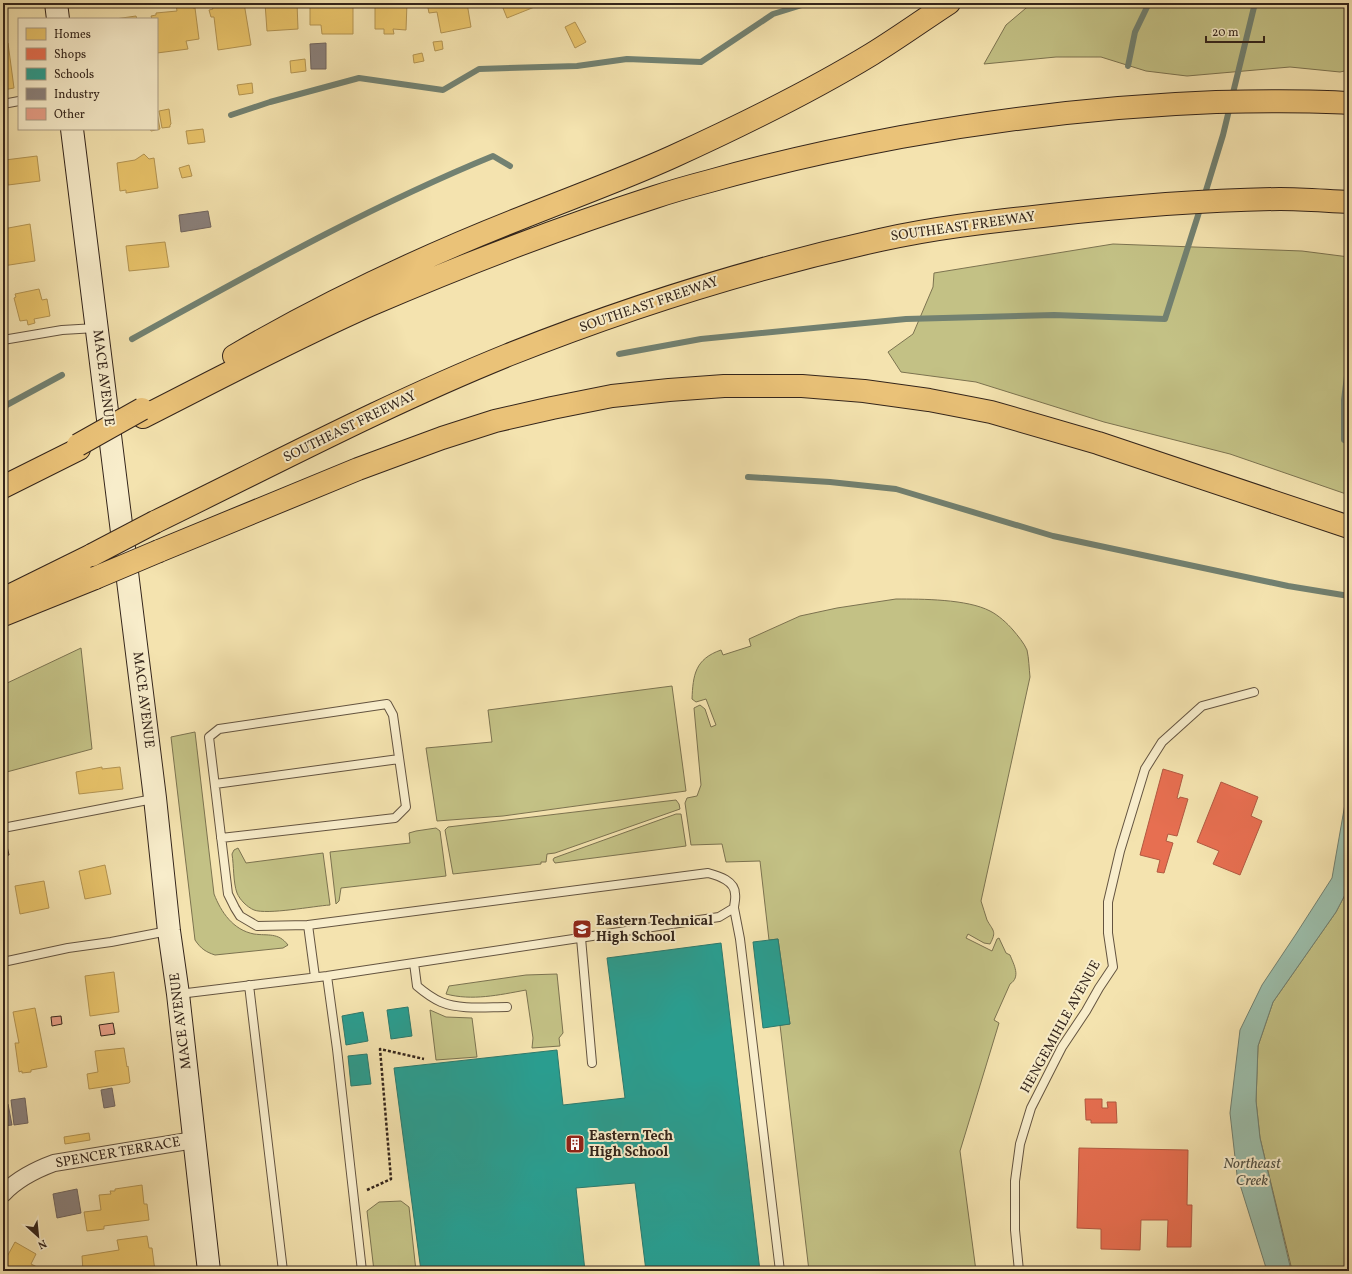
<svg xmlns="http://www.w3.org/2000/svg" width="1352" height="1274" viewBox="0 0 1352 1274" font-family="Vollkorn,serif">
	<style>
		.green { fill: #c3c185; stroke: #7c7350 }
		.water { fill: #9cbeab; stroke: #728171 }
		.homes { fill: #e9c46a; stroke: #b39452 }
		.shops { fill: #e76f51; stroke: #b15941 }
		.schools { fill: #2a9d8f; stroke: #2d796c }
		.industry { fill: #8a817c; stroke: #70655f }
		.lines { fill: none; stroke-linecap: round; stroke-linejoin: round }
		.stream { stroke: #728171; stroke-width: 6 }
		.building { fill: #e79e87; stroke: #34251b }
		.lane-casing { stroke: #645440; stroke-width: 10 }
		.street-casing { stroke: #645440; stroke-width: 18 }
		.secondary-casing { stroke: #34251b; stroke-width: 24 }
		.highway-casing { stroke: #34251b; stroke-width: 24 }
		.path { stroke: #34251b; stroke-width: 2.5; stroke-dasharray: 3 2; stroke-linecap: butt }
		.lane { stroke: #f8edcb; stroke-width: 8 }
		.street { stroke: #f8edcb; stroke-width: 16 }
		.secondary { stroke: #f8edcb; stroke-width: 22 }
		.highway { stroke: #eac278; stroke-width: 22 }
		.highway-bridge-casing { stroke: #34251b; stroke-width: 24; stroke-linecap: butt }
		.highway-bridge { stroke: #eac278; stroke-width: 22 }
		.labels { text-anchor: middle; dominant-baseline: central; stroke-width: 4; stroke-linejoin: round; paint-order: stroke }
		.street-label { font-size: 14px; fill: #34251b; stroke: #f8edcb }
		.poi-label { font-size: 14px; font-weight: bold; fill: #34251b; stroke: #f8edcb; text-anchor: start }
		.water-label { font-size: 15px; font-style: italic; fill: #535346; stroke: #f8edcb }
	</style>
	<rect width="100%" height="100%" fill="#f4e3af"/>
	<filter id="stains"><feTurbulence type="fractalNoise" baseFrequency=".005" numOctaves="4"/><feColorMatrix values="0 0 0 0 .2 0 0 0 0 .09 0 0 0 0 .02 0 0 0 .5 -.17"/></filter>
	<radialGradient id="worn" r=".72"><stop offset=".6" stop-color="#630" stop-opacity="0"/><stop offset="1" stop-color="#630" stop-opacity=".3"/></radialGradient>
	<!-- green -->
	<path class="green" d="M 1032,3 L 1349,3 L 1349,70 L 1340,72 L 1290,67 L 1187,76 L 1146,71 L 1101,57 L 1056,57 L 984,64 L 1006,25 Z
		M 1113,244 L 1302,251 L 1349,257 L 1349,495 L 1230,454 L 1104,422 L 976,382 L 901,372 L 888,352 L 913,334 L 933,287 L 934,273 Z
		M 896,599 C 922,599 967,599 990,611 C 998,615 1007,623 1013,630 C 1018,636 1024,643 1027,650 C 1029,659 1029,668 1030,677 L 981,901 C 983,907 985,914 987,920 C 993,931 997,931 990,944 L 984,943 L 968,934 L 966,938 L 992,951 L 997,939 L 999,938 L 1006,953 L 1010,955 C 1014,965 1021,977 1010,984 L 994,1020 L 999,1023 L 960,1151 L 976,1271 L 809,1271 L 780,1025 L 790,1024 L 778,939 L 769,940 L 760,861 L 726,862 L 722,844 L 691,845 L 685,803 L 687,798 L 697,796 L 701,785 L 694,708 L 700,705 L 705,709 L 711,727 L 716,725 L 706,699 L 696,702 L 692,699 C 693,675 695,659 721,650 L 723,655 L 751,646 L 749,639 L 800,616 L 837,608 Z
		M 81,648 L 92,749 L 3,773 L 3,685 Z
		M 672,686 L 686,791 L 503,816 L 437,821 L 426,748 L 492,742 L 488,710 Z
		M 195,732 L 214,894 C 221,912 233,930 254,934 C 268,936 278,932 288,945 L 283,948 L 215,955 C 206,952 201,949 195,940 L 171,737 Z
		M 676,800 L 679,804 L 680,809 L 555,853 L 547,854 L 546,862 L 541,862 L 541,864 L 453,874 L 445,830 L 448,827 Z
		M 676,814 L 681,814 L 686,846 L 555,863 L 553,860 L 554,858 Z
		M 436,828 L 440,831 L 446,876 L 341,888 L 339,901 L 336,904 L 330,852 L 410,843 L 409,833 L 416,831 Z
		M 238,848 L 246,863 L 323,853 L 330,905 C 314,906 267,915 254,910 C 247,907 240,900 237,893 C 233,882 234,866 232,854 L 234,850 Z
		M 1349,887 L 1349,1271 L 1294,1271 L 1291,1266 L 1260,1138 L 1256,1101 L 1258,1046 L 1273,1002 L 1336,912 Z
		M 557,974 L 563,1033 L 559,1038 L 560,1046 L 532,1048 L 533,1038 L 526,990 C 499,995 472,1001 446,994 L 449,986 L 526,975 Z
		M 430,1010 L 446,1017 L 472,1018 L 477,1057 L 436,1060 Z
		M 401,1201 L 409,1207 L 416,1271 L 374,1271 L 367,1211 L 379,1202 Z"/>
	<!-- water -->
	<path class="water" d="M 1349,781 L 1349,887 L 1336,912 L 1273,1002 L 1258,1046 L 1256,1101 L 1260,1138 L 1290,1266 L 1294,1271 L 1267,1271 L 1237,1175 L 1230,1113 L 1240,1030 L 1262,985 L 1296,934 L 1332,878 Z"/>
	<!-- homes -->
	<path class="homes" d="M 193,3 L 193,8 L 195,8 L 199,39 L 186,41 L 188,49 L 157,53 L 157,19 L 152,19 L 151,16 L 156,15 L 156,13 L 177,11 L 176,4 Z
		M 231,3 L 244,3 L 251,45 L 218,50 L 214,17 L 211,17 L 209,10 L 213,9 L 212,6 Z
		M 265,3 L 297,3 L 298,29 L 267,31 Z
		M 310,3 L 353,3 L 353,34 L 322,34 L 321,25 L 310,25 Z
		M 375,3 L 407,3 L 406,30 L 393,29 L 394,34 L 384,34 L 384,29 L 375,29 Z
		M 427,3 L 467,3 L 471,27 L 441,33 L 437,12 L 429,13 Z
		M 501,3 L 535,3 L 537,6 L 507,18 Z
		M 136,16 L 137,19 L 115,19 Z
		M 575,22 L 586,42 L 575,48 L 565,27 Z
		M 442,41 L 443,49 L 435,51 L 433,42 Z
		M 3,43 L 8,43 L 14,88 L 3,90 Z
		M 422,53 L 424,61 L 414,63 L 413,55 Z
		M 305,59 L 306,71 L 291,73 L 290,61 Z
		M 252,83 L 253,93 L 239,95 L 237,85 Z
		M 169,109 L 171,124 L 170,125 L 170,127 L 162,128 L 159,111 Z
		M 157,113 L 160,129 L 151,131 L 150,129 L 157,129 Z
		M 203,129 L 205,142 L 188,144 L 186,131 Z
		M 144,154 L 149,159 L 154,158 L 158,188 L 126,193 L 126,190 L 120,191 L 117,163 L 135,160 Z
		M 37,156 L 40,181 L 8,185 L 5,160 Z
		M 189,165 L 192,176 L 182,178 L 179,168 Z
		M 30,224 L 35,261 L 3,266 L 3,229 Z
		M 165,242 L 169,267 L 129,271 L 126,246 Z
		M 39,289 L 42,300 L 47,299 L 50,316 L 34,319 L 35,323 L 28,325 L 27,320 L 20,321 L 14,298 L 16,297 L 15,294 Z
		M 102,767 L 102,769 L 120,767 L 123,789 L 79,794 L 76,772 Z
		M 105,865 L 111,894 L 85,899 L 79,871 Z
		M 44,881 L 49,908 L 20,914 L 15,886 Z
		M 114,972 L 119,1012 L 90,1016 L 85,976 Z
		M 35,1008 L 47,1067 L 31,1070 L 31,1072 L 22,1073 L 22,1071 L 19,1072 L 15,1043 L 19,1043 L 13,1012 Z
		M 124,1048 L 127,1067 L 128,1066 L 130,1082 L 129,1083 L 89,1089 L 87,1074 L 98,1072 L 95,1051 Z
		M 89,1133 L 90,1140 L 65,1144 L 64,1137 Z
		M 142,1185 L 144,1204 L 147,1204 L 149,1220 L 104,1226 L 104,1229 L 87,1231 L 84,1212 L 101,1210 L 99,1195 L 111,1194 L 110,1191 L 115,1191 L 115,1189 Z
		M 147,1236 L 149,1248 L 152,1248 L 155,1271 L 83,1271 L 82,1256 L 119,1250 L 117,1240 Z
		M 15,1242 L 36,1254 L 31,1264 L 39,1268 L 37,1271 L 3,1271 L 3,1264 Z"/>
	<!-- shops -->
	<path class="shops" d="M 1163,769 L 1183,775 L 1177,798 L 1179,799 L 1180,797 L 1188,799 L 1177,836 L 1168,834 L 1166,841 L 1173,843 L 1164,873 L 1157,872 L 1160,860 L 1140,855 Z
		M 1221,782 L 1258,797 L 1251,816 L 1262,821 L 1240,875 L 1213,864 L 1219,851 L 1197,842 Z
		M 1085,1099 L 1102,1099 L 1102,1108 L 1108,1108 L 1107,1102 L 1116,1102 L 1117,1123 L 1091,1123 L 1091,1120 L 1086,1120 Z
		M 1079,1148 L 1188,1150 L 1187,1205 L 1192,1205 L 1191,1247 L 1167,1247 L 1168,1220 L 1141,1220 L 1140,1250 L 1101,1249 L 1101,1229 L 1077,1228 Z"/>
	<!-- schools -->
	<path class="schools" d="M 778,939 L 790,1024 L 763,1028 L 753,942 Z
		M 721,943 L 760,1271 L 646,1271 L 635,1183 L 576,1188 L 585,1271 L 421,1271 L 394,1068 L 557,1050 L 563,1105 L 625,1098 L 607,958 Z
		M 408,1007 L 412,1036 L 391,1039 L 387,1010 Z
		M 363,1012 L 368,1041 L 346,1045 L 342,1016 Z
		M 367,1054 L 371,1084 L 351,1086 L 348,1056 Z"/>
	<!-- industry -->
	<path class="industry" d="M 326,43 L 326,69 L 311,69 L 310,44 Z
		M 208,211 L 211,227 L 181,232 L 179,215 Z
		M 112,1088 L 115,1106 L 104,1108 L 101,1090 Z
		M 25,1098 L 28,1123 L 14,1125 L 11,1100 Z
		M 8,1104 L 12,1125 L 3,1126 L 3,1105 Z
		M 77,1189 L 81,1213 L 57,1218 L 53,1194 Z"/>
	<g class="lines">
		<!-- stream -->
		<path class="stream" d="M 1128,66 L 1135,32 L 1149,3
			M 1232,97 L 1255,3
			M 231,115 L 270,102 L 359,78 L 443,90 L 479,69 L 577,66 L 627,59 L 701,62 L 773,14 L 802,5 L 805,3
			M 1204,197 L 1223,135 L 1230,106
			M 132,339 C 250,274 368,207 493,156 L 510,166
			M 619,354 L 701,339 L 906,319 L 1054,315 L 1165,319 L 1201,206
			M 1349,360 L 1344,400 L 1344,440 L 1349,443
			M 3,407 L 62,375
			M 748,477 L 830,482 L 896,489 L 1053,536 L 1288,586 L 1349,596"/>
	</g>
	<!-- building -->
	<path class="building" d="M 7,846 L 9,855 L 3,856 L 3,847 Z
		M 61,1016 L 62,1024 L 52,1026 L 51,1017 Z
		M 113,1023 L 115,1034 L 101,1036 L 99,1025 Z"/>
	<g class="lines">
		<defs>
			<path id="lane" d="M 3,104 L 19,101
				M 3,340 L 62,330 L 96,328
				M 215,784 L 399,759
				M 3,828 L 153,799
				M 734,908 L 740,939 L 780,1271
				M 308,925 L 315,977
				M 581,938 L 592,1063
				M 3,962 L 68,948 L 111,942 L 168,931
				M 414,963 L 417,986 C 424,992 432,998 441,1002 C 460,1010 486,1007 507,1007
				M 327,976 L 337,1049 L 362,1271
				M 249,985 L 283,1271
				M 179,994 L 327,976 L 719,917 L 734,908 C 734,904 736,899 735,894 C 735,881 719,876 708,873 L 308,925 L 257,926 L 240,916 L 235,908 L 228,894 L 209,737 L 219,729 L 387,704 L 393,715 L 406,807 L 395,818 L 221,838
				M 1019,1271 L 1015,1230 L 1015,1181 L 1020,1144 L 1031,1108 L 1062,1047 L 1086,1011 L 1099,988 L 1113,967 L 1108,933 L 1108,902 L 1120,851 L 1145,769 L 1162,742 L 1202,706 L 1254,692"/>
			<path id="street" d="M 3,1194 C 17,1179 35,1170 54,1163 L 194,1140"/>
			<path id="secondary" d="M 56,3 L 58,19
				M 72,129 L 155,798 L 169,931 L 178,994 L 209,1271"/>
			<path id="highway" d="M 234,356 C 323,304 420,258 516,220 C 568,199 621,180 672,157 C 740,126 808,93 872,54 C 898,38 923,20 949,3
				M 143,417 C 218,379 293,339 370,305 C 463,265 559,228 655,197 C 673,191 691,186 710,181 C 773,163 837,149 901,137 C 1006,118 1110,106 1216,102 C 1260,101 1305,100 1349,103
				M 3,487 L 79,449
				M 155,522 C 272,465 387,404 508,355 C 629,307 753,268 880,240 C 933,228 987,222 1042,216 C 1121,207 1200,200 1280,199 C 1303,199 1326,201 1349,202
				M 159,551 L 358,469 L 442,438 L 495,421 L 552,408 L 612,396 L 669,390 L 724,386 L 802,386 L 864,391 L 929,400 L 991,412 L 1098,443 L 1349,527
				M 3,599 L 92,555
				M 3,615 L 95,578"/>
		</defs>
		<!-- lane casing -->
		<use href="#lane" class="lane-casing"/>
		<!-- street casing -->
		<use href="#street" class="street-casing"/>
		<!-- secondary casing -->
		<use href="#secondary" class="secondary-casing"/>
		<!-- highway casing -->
		<use href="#highway" class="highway-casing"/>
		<!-- path -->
		<path class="path" d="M 367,1190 L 391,1179 L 380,1049 L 424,1059"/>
		<!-- lane -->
		<use href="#lane" class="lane"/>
		<!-- street -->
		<use href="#street" class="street"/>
		<!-- secondary -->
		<use href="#secondary" class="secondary"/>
		<!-- highway -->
		<use href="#highway" class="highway"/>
		<defs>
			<path id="highway-bridge" d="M 78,445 L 142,409
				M 92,555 L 155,522
				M 95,578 L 159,551"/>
		</defs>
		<!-- highway-bridge casing -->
		<use href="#highway-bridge" class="highway-bridge-casing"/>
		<!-- highway-bridge -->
		<use href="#highway-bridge" class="highway-bridge"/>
	</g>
	<!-- icons -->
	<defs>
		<symbol id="school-square" viewBox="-11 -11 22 22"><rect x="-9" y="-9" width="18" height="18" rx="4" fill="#8f2418" stroke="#f8edcb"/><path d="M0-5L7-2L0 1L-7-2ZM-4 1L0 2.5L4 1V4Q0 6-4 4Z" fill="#fff"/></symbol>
		<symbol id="building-square" viewBox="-11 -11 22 22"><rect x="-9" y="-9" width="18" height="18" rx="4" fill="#8f2418" stroke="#f8edcb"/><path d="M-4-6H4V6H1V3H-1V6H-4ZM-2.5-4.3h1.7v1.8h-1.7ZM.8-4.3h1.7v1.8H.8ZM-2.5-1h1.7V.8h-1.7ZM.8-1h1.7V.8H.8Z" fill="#fff"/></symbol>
	</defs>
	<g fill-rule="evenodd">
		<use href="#school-square" x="571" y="918" width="22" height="22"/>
		<use href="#building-square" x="564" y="1133" width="22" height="22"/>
	</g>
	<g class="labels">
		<!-- street labels -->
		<g class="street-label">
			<text transform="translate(963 227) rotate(-8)">SOUTHEAST FREEWAY</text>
			<text transform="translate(649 305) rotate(-19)">SOUTHEAST FREEWAY</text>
			<text transform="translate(103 378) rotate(83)">MACE AVENUE</text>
			<text transform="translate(350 427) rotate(-26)">SOUTHEAST FREEWAY</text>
			<text transform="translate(143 700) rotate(83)">MACE AVENUE</text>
			<text transform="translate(181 1021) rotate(-97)">MACE AVENUE</text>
			<text transform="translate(1061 1027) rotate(-61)">HENGEMIHLE AVENUE</text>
			<text transform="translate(118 1153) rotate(-10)">SPENCER TERRACE</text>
		</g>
		<!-- poi labels -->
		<g class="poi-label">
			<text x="596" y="921">Eastern Technical<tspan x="596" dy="16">High School</tspan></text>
			<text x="589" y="1136">Eastern Tech<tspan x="589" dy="16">High School</tspan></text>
		</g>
		<!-- water labels -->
		<g class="water-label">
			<text x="1252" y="1164">Northeast<tspan x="1252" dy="17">Creek</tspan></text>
		</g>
	</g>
	<!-- margin -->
	<rect width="1352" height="1274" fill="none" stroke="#f4e3af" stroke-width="16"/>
	<rect x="4" y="4" width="1344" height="1266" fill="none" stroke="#34251b" stroke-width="2"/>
	<rect x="8" y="8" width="1336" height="1258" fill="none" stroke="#34251b"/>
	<!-- legend -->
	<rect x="18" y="18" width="140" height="112" fill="#f8edcb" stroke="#aa9d85"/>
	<rect x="26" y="28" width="20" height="12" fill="#e9c46a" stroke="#aa9d85"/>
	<text x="54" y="38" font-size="12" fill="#34251b">Homes</text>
	<rect x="26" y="48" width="20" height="12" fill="#e76f51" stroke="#aa9d85"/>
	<text x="54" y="58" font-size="12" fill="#34251b">Shops</text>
	<rect x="26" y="68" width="20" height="12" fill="#2a9d8f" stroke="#aa9d85"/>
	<text x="54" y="78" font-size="12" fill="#34251b">Schools</text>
	<rect x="26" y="88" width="20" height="12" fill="#8a817c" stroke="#aa9d85"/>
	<text x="54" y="98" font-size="12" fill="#34251b">Industry</text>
	<rect x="26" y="108" width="20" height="12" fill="#e79e87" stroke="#aa9d85"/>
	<text x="54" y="118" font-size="12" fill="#34251b">Other</text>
	<!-- north arrow -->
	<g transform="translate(38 1236) rotate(153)" stroke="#f8edcb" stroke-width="3" paint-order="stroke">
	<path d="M0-3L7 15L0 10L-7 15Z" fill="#34251b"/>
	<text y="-6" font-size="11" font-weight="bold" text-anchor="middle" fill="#34251b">N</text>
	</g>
	<!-- scale -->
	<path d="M1206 36v6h58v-6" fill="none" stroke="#34251b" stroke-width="2"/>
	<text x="1212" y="36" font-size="12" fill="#34251b" stroke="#f8edcb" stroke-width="3" paint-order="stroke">20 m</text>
	<rect width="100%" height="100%" filter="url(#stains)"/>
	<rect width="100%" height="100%" fill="url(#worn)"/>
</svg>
